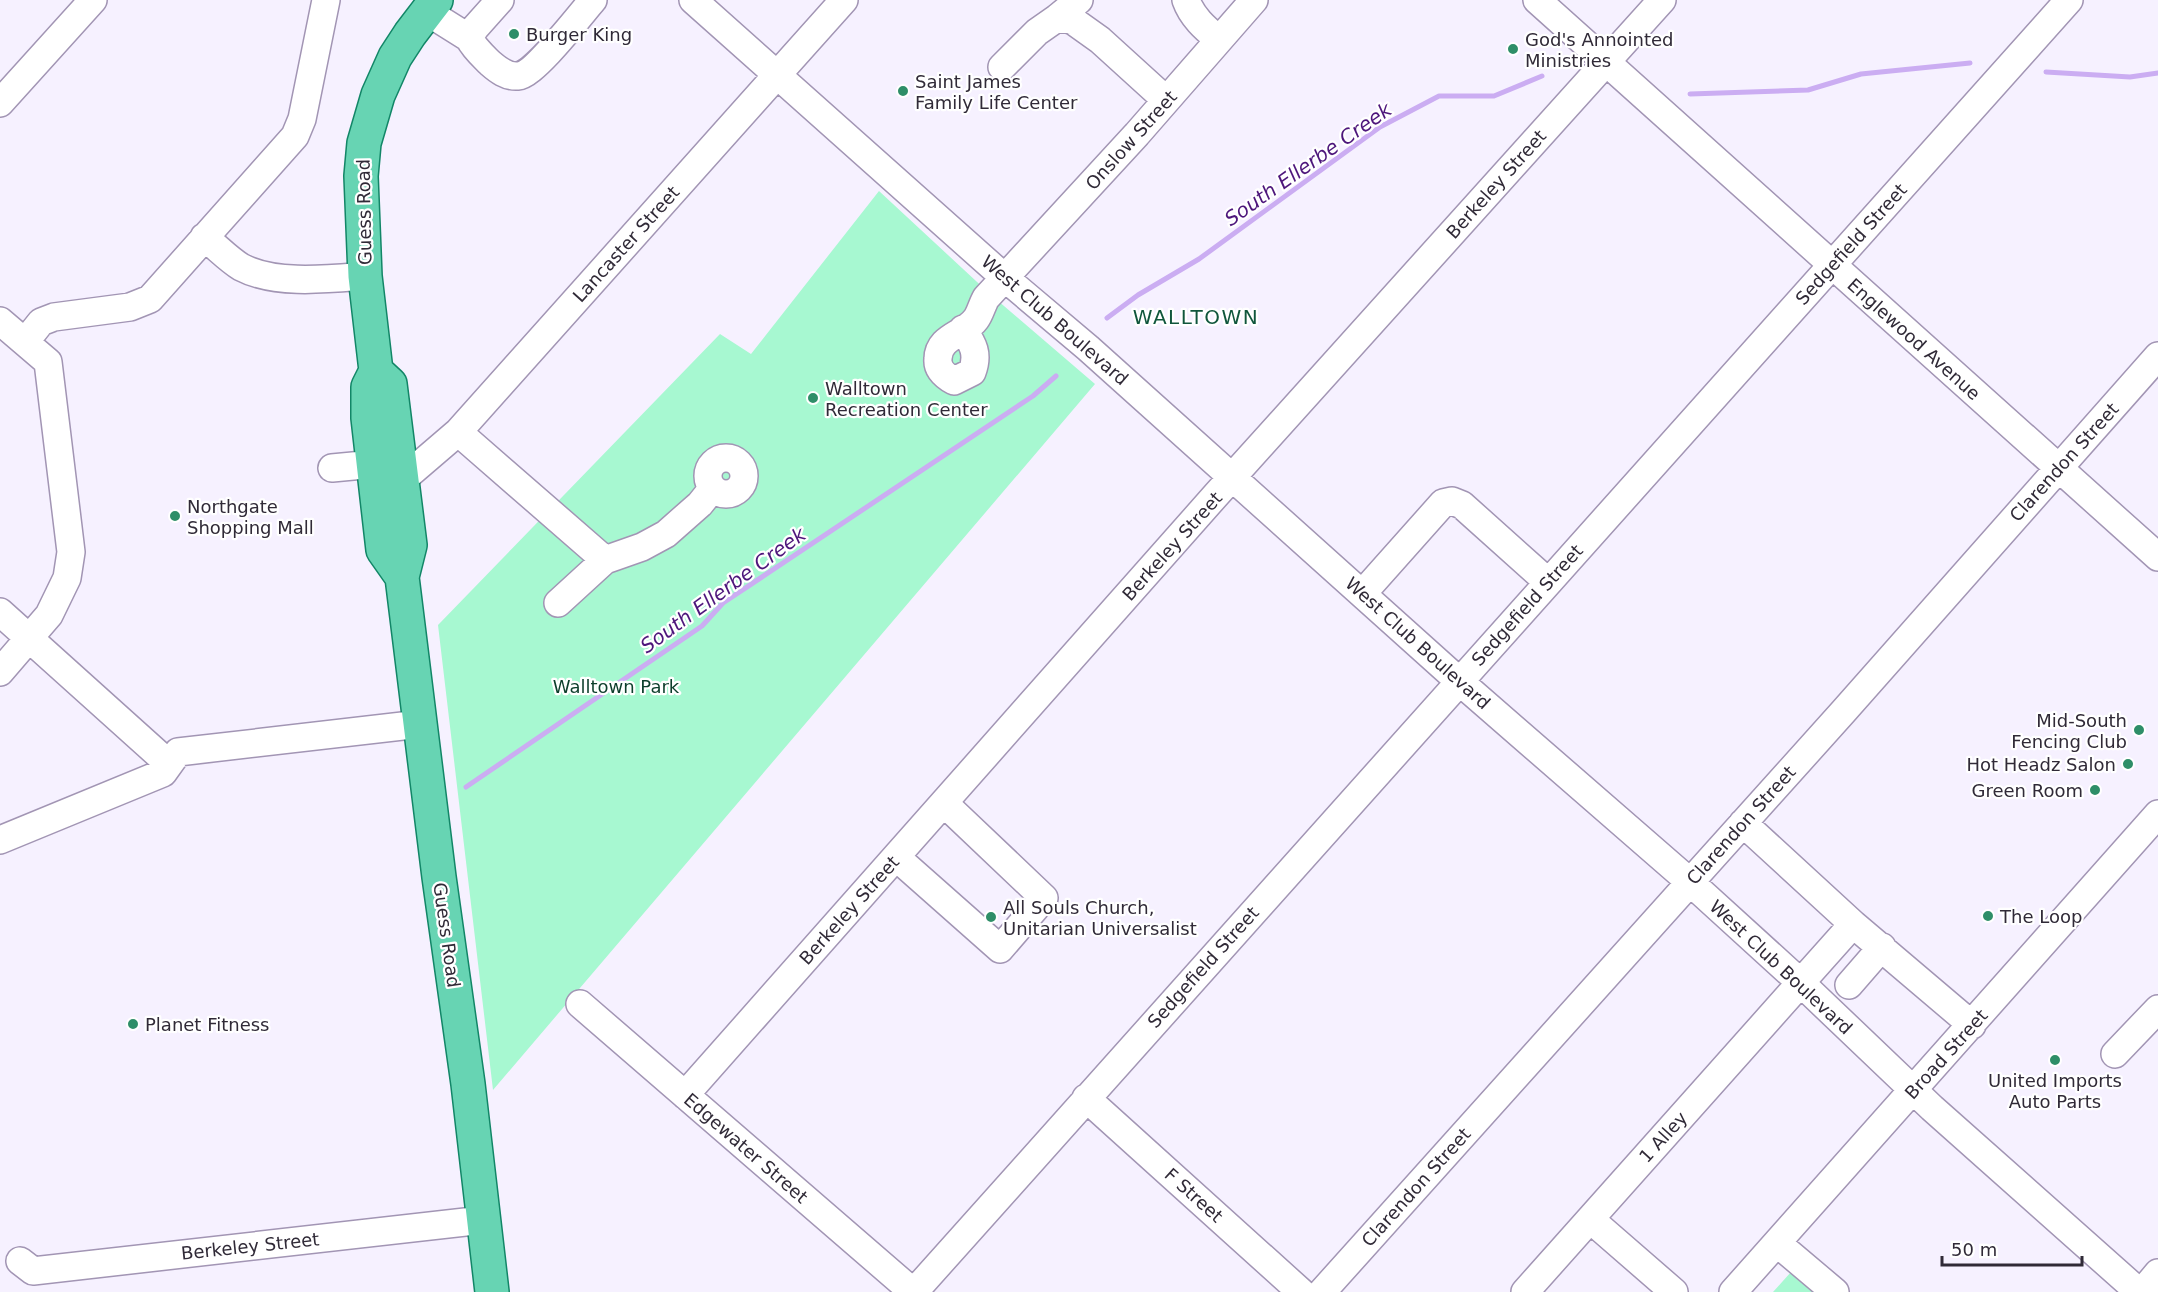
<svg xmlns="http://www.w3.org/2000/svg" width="2158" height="1292" viewBox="0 0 2158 1292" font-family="'DejaVu Sans',sans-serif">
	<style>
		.green { fill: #a7f8d1 }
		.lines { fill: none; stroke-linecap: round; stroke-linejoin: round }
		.stream { stroke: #cbadf2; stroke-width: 5 }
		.minor-casing { stroke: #a295b4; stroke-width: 30 }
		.major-casing { stroke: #128667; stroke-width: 36 }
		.minor { stroke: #fff; stroke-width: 27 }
		.major { stroke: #67d4b3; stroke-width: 33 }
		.poi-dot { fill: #2e8e68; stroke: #fff; stroke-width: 2 }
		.labels { text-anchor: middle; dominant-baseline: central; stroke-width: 4.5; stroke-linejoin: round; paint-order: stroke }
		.poi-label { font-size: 18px; fill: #302a37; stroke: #fff; text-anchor: start }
		.street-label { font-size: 18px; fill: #302a37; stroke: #fff }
		.park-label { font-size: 18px; fill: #0c3e2b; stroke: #fff }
		.water-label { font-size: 20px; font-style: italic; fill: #4d167b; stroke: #fff }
		.neighbourhood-label { font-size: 20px; letter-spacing: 1.5px; fill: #10563c; stroke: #fff }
	</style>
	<rect width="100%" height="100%" fill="#f6f1ff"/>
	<!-- green -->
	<path class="green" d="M 879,191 L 990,294 L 1095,384 L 493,1090 L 438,625 L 720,334 L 751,354 Z
		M 1800,1262 L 1835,1292 L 1773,1292 Z"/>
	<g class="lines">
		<!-- stream -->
		<path class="stream" d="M 2046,72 L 2130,77 L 2158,73
			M 1690,94 L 1808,90 L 1861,74 L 1970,63
			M 1107,318 L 1138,295 L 1199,259 L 1380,127 L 1439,96 L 1494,96 L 1542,76
			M 466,787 L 702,626 L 723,603 L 1033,396 L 1056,376"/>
		<defs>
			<path id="minor" d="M 500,0 L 475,28 L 469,38 C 474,48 482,55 490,63 C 498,70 507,77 518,76 C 534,75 580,15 593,0
				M 693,0 L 1005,278 L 1088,348 L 1459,681 L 1690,882 L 1801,983 L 1932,1108 L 2139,1292
				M 1186,0 C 1192,17 1205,28 1219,40
				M 1537,0 L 2158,557
				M 426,11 L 469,38
				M 1057,18 L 1072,20 L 1100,40 L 1166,100
				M 1002,67 L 1037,32 L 1057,18 L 1079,0
				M 0,103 L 93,0
				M 204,237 C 216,246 228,259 241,267 C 275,285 328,279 365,276
				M 0,321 L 48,362 L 71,552 L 67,578 L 49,615 L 0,672
				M 963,329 C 973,344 979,354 972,372 L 954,381 C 945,376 937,369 938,359 C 938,336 965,335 976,319 C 980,314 982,305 986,298 L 1137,134 L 1254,0
				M 25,342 L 41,322 L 54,317 L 130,307 L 150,299 L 295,136 L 302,119 L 326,0
				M 458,432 L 605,560
				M708 476a18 18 0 1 1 36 0a18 18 0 1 1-36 0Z
				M 332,468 L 374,464
				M 402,480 L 458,432 L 844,0
				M 1362,594 L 1443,503 L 1452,501 L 1462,505 L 1548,582
				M 558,603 L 605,560 L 642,547 L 666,534 L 700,504 L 712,489
				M 0,612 L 169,764
				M 1743,823 L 1853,924
				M 0,840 L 163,773 L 178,752 L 420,724
				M 896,857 L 1000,949 L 1044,898 L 944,803
				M 1849,985 L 1882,947
				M 580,1004 L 913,1292
				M 2115,1054 L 2158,1009
				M 685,1095 L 1216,495 L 1662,0
				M 1086,1098 L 1301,1292
				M 1590,1219 L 1674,1292
				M 1777,1243 L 1835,1292
				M 20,1261 L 33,1271 L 483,1220
				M 914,1292 L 2069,0
				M 1322,1292 L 1843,712 L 2158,356
				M 1525,1292 L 1853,924 L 1972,1025
				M 1733,1292 L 2158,814
				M 2142,1292 L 2158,1273"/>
			<path id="major" d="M 376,371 L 390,384 L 410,545 L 402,577 L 439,877 L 468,1084 L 492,1292
				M 402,577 L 383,550 L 368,418 L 368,387 L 376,371 L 365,276 L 361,176 L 364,143 L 378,95 L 395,57 L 410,34 L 436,0"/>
		</defs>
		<!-- minor casing -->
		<use href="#minor" class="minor-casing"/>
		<!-- major casing -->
		<use href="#major" class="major-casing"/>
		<!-- minor -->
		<use href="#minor" class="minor"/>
		<!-- major -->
		<use href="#major" class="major"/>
	</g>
	<!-- markers -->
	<g class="poi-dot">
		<circle cx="514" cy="34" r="6"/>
		<circle cx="1513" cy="49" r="6"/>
		<circle cx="903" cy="91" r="6"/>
		<circle cx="813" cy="398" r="6"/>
		<circle cx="175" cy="516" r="6"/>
		<circle cx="2139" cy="730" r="6"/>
		<circle cx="2128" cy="764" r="6"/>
		<circle cx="2095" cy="790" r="6"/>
		<circle cx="1988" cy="916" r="6"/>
		<circle cx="991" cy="917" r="6"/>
		<circle cx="133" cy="1024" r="6"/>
		<circle cx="2055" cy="1060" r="6"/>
	</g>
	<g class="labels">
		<!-- poi labels -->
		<g class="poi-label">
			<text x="526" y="34">Burger King</text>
			<text x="1525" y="39">God's Annointed<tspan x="1525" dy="21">Ministries</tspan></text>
			<text x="915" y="81">Saint James<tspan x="915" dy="21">Family Life Center</tspan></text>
			<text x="825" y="388">Walltown<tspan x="825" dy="21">Recreation Center</tspan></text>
			<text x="187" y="506">Northgate<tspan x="187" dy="21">Shopping Mall</tspan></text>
			<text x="2127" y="720" text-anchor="end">Mid-South<tspan x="2127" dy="21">Fencing Club</tspan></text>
			<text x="2116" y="764" text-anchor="end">Hot Headz Salon</text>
			<text x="2083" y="790" text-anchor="end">Green Room</text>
			<text x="1003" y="907">All Souls Church,<tspan x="1003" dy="21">Unitarian Universalist</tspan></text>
			<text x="2000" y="916">The Loop</text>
			<text x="145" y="1024">Planet Fitness</text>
			<text x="2055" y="1080" text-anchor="middle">United Imports<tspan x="2055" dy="21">Auto Parts</tspan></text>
		</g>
		<!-- street labels -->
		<g class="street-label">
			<text transform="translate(1131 140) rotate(-48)">Onslow Street</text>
			<text transform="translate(1496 184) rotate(-48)">Berkeley Street</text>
			<text transform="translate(364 212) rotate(-91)">Guess Road</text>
			<text transform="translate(626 244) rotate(-48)">Lancaster Street</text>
			<text transform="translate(1851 244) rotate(-48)">Sedgefield Street</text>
			<text transform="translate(1055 320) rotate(41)">West Club Boulevard</text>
			<text transform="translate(1914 339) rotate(42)">Englewood Avenue</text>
			<text transform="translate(2064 462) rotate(-48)">Clarendon Street</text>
			<text transform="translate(1172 546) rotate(-48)">Berkeley Street</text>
			<text transform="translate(1527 605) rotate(-48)">Sedgefield Street</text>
			<text transform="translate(1418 643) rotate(42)">West Club Boulevard</text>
			<text transform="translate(1741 825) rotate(-48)">Clarendon Street</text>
			<text transform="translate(849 910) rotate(-48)">Berkeley Street</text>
			<text transform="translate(447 935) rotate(82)">Guess Road</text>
			<text transform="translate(1203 967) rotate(-48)">Sedgefield Street</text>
			<text transform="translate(1781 967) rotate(43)">West Club Boulevard</text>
			<text transform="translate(1946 1054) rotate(-48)">Broad Street</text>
			<text transform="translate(1663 1137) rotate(-48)">1 Alley</text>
			<text transform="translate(746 1148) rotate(41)">Edgewater Street</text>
			<text transform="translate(1416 1187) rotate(-48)">Clarendon Street</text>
			<text transform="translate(1194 1195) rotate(42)">F Street</text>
			<text transform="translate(250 1246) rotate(-6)">Berkeley Street</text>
		</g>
		<!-- park labels -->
		<g class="park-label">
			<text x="616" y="686">Walltown Park</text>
		</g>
		<!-- water labels -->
		<g class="water-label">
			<text transform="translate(1308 164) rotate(-35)">South Ellerbe Creek</text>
			<text transform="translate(723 590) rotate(-36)">South Ellerbe Creek</text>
		</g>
		<!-- neighbourhood labels -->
		<g class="neighbourhood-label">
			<text x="1196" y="317">WALLTOWN</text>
		</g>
	</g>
	<!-- scale -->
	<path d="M1942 1256v9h140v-9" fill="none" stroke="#302a37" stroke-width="3"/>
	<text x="1951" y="1256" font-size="18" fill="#302a37" stroke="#ffffff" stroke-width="4.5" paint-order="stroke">50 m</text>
</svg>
